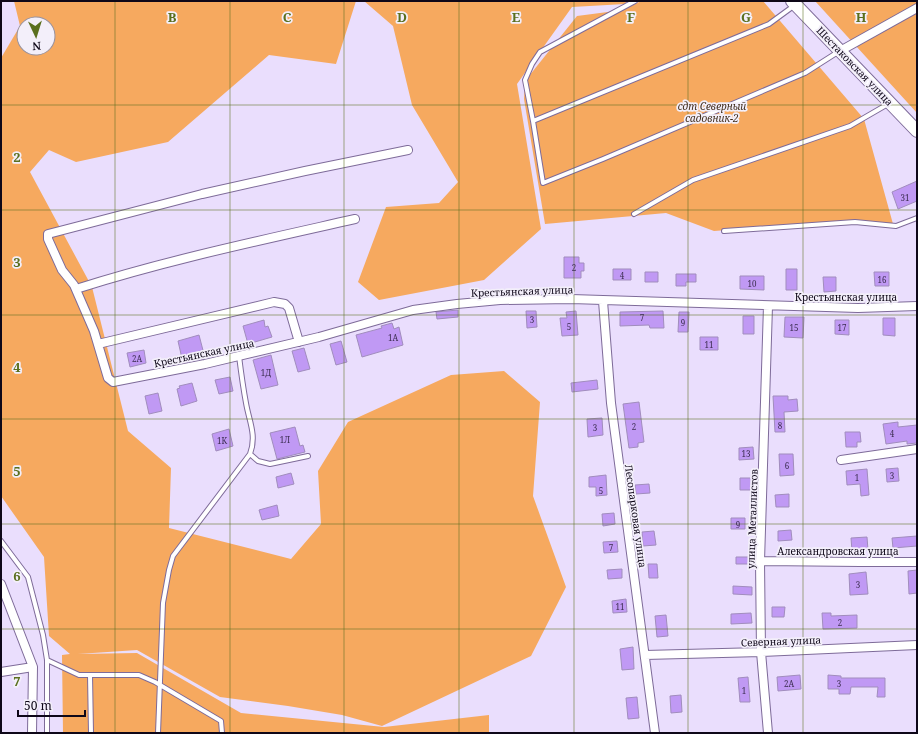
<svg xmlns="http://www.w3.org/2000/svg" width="918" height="734" viewBox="0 0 918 734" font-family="'Noto Serif',serif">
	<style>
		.green { fill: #f6a95f; fill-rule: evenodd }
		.building { fill: #c099f4; stroke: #a18dbd }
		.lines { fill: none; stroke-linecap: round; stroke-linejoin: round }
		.lane-casing { stroke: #7e6b99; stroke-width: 6 }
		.street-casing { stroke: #7e6b99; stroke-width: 10 }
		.secondary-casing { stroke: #7e6b99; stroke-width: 14 }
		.lane { stroke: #fff; stroke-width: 4 }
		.street { stroke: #fff; stroke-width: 8 }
		.secondary { stroke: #fff; stroke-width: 12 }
		.grid { fill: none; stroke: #5a6f1e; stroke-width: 1; stroke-opacity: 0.55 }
		.labels { text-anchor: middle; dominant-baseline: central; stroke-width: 3.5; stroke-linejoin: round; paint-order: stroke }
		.number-label { font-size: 8px; fill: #3a2c4f }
		.street-label { font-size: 10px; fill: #0e0718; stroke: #f3effa }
		.park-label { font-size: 10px; font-style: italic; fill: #3f2c1b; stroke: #f3effa }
		.grid-label { font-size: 13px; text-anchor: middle; font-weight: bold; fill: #5a6f1e; stroke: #f3effa; stroke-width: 3.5; stroke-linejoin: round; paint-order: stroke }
	</style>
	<rect width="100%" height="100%" fill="#eadefd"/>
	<!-- green -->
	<path class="green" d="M 14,1 L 356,1 L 336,64 L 269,55 L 168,142 L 76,162 L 49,150 L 30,172 L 92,287 L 128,431 L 171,468 L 169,528 L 291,559 L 321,524 L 318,471 L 348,422 L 451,375 L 504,371 L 540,402 L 533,496 L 566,587 L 531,656 L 382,726 L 342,715 L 288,706 L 220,697 L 137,650 L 78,654 L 137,653 L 241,713 L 384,727 L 489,715 L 489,733 L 63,733 L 62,655 L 70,654 L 49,636 L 44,557 L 1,496 L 1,58 L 20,26 ZM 24,24 L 48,24 L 48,48 L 24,48 Z
		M 364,1 L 627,1 L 625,4 L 572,7 L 517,84 L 541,229 L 484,280 L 379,300 L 358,282 L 386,207 L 439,203 L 458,182 L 412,105 L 393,26 Z
		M 641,1 L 763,1 L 864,119 L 893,224 L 856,220 L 714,231 L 666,213 L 545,224 L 524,99 L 525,81 L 577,16 L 623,10 Z
		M 815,1 L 917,1 L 917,113 Z"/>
	<!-- building -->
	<path class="building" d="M 917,181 L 917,201 L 898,209 L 892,192 Z
		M 564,257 L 579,257 L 579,263 L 584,263 L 584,271 L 581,271 L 581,278 L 564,278 Z
		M 613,269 L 631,269 L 631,280 L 613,280 Z
		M 786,269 L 797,269 L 797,290 L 786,290 Z
		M 645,272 L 658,272 L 658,282 L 645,282 Z
		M 874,272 L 889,272 L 889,286 L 875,286 Z
		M 676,274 L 696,274 L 696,282 L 686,282 L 686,286 L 676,286 Z
		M 740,276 L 764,276 L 764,290 L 740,289 Z
		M 823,277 L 836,277 L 836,291 L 824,292 Z
		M 458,310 L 458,317 L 437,319 L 436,312 Z
		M 526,311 L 536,311 L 537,327 L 527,328 Z
		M 576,311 L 578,335 L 562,336 L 560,318 L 567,318 L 566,312 Z
		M 663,311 L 664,328 L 650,328 L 649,325 L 620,326 L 620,312 Z
		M 679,312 L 689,312 L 688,332 L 678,332 Z
		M 743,316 L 754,316 L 754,334 L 743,334 Z
		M 785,317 L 804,317 L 803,338 L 784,337 Z
		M 883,318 L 895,318 L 895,336 L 883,335 Z
		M 264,320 L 265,327 L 268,326 L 272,337 L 248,344 L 243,326 Z
		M 835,320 L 849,320 L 849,335 L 835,334 Z
		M 392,323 L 394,329 L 399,327 L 403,345 L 362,357 L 356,335 L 382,328 L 381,326 Z
		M 199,335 L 205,358 L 183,363 L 178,341 Z
		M 700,337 L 718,337 L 718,350 L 700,350 Z
		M 341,341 L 347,362 L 336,365 L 330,344 Z
		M 304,348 L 310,369 L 298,372 L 292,351 Z
		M 144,350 L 146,363 L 130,367 L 127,353 Z
		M 271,355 L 278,385 L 261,389 L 253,360 Z
		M 230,377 L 233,391 L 219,394 L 215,380 Z
		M 597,380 L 598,389 L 572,392 L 571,383 Z
		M 192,383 L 197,401 L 181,406 L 177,389 L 180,388 L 179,386 Z
		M 158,393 L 162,411 L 149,414 L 145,396 Z
		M 773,396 L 788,396 L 788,400 L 797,399 L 798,411 L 784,412 L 785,432 L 775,432 Z
		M 639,402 L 644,442 L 638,443 L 638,447 L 629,448 L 623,404 Z
		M 602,418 L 603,435 L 588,437 L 587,419 Z
		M 898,422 L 898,427 L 917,425 L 917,443 L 907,444 L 907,441 L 886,444 L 883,424 Z
		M 295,427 L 300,446 L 303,445 L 305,452 L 277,459 L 270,433 Z
		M 229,429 L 233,446 L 216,451 L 212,434 Z
		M 845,432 L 860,432 L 861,442 L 857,442 L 857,447 L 846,447 Z
		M 753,447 L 754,459 L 739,460 L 739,448 Z
		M 779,454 L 793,454 L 794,475 L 780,476 Z
		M 898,468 L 899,481 L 887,482 L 886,469 Z
		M 867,469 L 869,495 L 861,496 L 860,484 L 847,485 L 846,471 Z
		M 291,473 L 294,484 L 278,488 L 276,477 Z
		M 606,475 L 607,495 L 596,496 L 596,487 L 589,487 L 589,477 Z
		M 740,478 L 752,478 L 752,490 L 740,490 Z
		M 649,484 L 650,493 L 636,494 L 635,485 Z
		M 789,494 L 789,507 L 776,507 L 775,495 Z
		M 277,505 L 279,516 L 262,520 L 259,510 Z
		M 614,513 L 615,524 L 603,526 L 602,514 Z
		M 731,518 L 745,518 L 745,529 L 731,529 Z
		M 791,530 L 792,540 L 778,541 L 778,531 Z
		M 654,531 L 656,545 L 643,546 L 642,532 Z
		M 917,536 L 917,546 L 893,548 L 892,538 Z
		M 867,537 L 868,550 L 852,551 L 851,538 Z
		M 617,541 L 618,552 L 604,553 L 603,542 Z
		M 736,557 L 752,557 L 752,564 L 736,564 Z
		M 648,564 L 657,564 L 658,578 L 649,578 Z
		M 622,569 L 622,578 L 608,579 L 607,570 Z
		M 917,570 L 917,593 L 909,594 L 908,571 Z
		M 866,572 L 868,594 L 850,595 L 849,574 Z
		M 733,586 L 752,587 L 752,595 L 733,594 Z
		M 626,599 L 627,612 L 613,613 L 612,601 Z
		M 772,607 L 785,607 L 784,617 L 772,617 Z
		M 751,613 L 752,623 L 731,624 L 731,614 Z
		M 822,613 L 831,613 L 831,616 L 857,615 L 857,628 L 823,629 Z
		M 666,615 L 668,636 L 657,637 L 655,616 Z
		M 633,647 L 634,669 L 622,670 L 620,649 Z
		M 800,675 L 801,689 L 778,691 L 777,677 Z
		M 828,675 L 841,676 L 841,678 L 885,678 L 885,697 L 877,697 L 878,687 L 851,687 L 850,694 L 839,694 L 839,689 L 828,689 Z
		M 748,677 L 750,702 L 740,702 L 738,678 Z
		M 681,695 L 682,712 L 671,713 L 670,696 Z
		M 637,697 L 639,718 L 628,719 L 626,698 Z"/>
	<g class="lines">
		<defs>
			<path id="lane" d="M 635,1 L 540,52 L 532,64 L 525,80 L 533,121 L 543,183 L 603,159 L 805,73 L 838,52
				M 533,121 L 769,24 L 795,5
				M 634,214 L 693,180 L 850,126 L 888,104
				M 724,231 L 855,222 L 896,226 L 917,218
				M 250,454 L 258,461 L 270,464 L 308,456
				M 1,541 L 28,577 L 43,635 L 47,660 L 47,733
				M 47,660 L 79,675 L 139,675 L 155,682 L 221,721 L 222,733
				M 90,675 L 91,733
				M 158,733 L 163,603 L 169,570 L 173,556 L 250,454 C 257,435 249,421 246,403 C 243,387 241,372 239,356"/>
			<path id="street" d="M 840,51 L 917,8
				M 408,150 L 305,171 L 202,194 L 48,234 L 48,239 L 62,270 L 74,285 L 94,331 L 108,378 L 113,382 L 205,364 L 319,337 L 413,310 L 457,304 L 500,300 L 571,299 L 858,308 L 917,306
				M 76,289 C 167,260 262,240 355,219
				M 603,301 L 611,403 L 655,733
				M 98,344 L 274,302 L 285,304 L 289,308 L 299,342
				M 841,460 L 917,449
				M 760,561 L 861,562 L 917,562
				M 1,584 L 33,667 L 32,733
				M 645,655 L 761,652 L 917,645
				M 1,672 L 33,667
				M 768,733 L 761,652 L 760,561 L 768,306"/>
			<path id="secondary" d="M 792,1 L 917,131"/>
		</defs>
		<!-- lane casing -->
		<use href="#lane" class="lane-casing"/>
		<!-- street casing -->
		<use href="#street" class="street-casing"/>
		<!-- secondary casing -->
		<use href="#secondary" class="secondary-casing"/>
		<!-- lane -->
		<use href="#lane" class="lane"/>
		<!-- street -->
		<use href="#street" class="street"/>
		<!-- secondary -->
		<use href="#secondary" class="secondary"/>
	</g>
	<!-- grid -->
	<path class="grid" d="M 115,1 L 115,733M 230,1 L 230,733M 344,1 L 344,733M 459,1 L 459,733M 574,1 L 574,733M 688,1 L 688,733M 803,1 L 803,733M 1,105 L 917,105M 1,210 L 917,210M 1,315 L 917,315M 1,419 L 917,419M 1,524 L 917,524M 1,629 L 917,629"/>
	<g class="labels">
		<!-- number labels -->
		<g class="number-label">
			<text x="905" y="197">31</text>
			<text x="574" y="267">2</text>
			<text x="622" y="275">4</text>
			<text x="882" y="279">16</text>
			<text x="752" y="283">10</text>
			<text x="642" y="317">7</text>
			<text x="532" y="319">3</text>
			<text x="683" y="322">9</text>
			<text x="569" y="326">5</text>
			<text x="794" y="327">15</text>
			<text x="842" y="327">17</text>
			<text x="393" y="337">1А</text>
			<text x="709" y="344">11</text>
			<text x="137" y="358">2А</text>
			<text x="266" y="372">1Д</text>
			<text x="780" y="425">8</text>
			<text x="634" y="426">2</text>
			<text x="595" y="427">3</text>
			<text x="892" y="433">4</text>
			<text x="285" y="439">1Л</text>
			<text x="222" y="440">1К</text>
			<text x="746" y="453">13</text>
			<text x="787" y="465">6</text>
			<text x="892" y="475">3</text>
			<text x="857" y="477">1</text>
			<text x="601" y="490">5</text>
			<text x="738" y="524">9</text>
			<text x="611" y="547">7</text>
			<text x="858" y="584">3</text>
			<text x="620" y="606">11</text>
			<text x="840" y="622">2</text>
			<text x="789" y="683">2А</text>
			<text x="839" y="683">3</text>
			<text x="744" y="690">1</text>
		</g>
		<!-- street labels -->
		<g class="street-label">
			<text transform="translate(855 66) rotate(46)">Шестаковская улица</text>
			<text transform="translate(522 291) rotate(-2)">Крестьянская улица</text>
			<text x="846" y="297">Крестьянская улица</text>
			<text transform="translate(204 353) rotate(-12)">Крестьянская улица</text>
			<text transform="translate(636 516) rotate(82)">Лесопарковая улица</text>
			<text transform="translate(752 519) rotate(-88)">улица Металлистов</text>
			<text x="838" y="551">Александровская улица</text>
			<text transform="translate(781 641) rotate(-2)">Северная улица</text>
		</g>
		<!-- park labels -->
		<g class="park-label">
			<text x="712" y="106">сдт Северный<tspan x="712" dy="12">садовник-2</tspan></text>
		</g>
	</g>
	<g class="grid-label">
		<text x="172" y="22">B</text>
		<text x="287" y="22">C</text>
		<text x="402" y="22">D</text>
		<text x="516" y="22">E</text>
		<text x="631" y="22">F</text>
		<text x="746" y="22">G</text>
		<text x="861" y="22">H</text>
		<text x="17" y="162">2</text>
		<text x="17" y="267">3</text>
		<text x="17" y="372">4</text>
		<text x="17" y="476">5</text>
		<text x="17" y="581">6</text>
		<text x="17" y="686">7</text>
	</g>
	<!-- border -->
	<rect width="918" height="734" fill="none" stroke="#0e0718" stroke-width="4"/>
	<!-- north arrow -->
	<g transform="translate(36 36) rotate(176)"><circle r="19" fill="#f3effa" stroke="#9792a0"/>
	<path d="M0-3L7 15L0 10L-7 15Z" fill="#5a6f1e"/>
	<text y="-6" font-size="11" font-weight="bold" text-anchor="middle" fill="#0e0718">N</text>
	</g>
	<!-- scale -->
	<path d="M18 710v6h67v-6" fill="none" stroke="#0e0718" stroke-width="2"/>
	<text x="24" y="710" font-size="12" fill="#0e0718" stroke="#f3effa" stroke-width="3" paint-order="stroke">50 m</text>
</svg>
